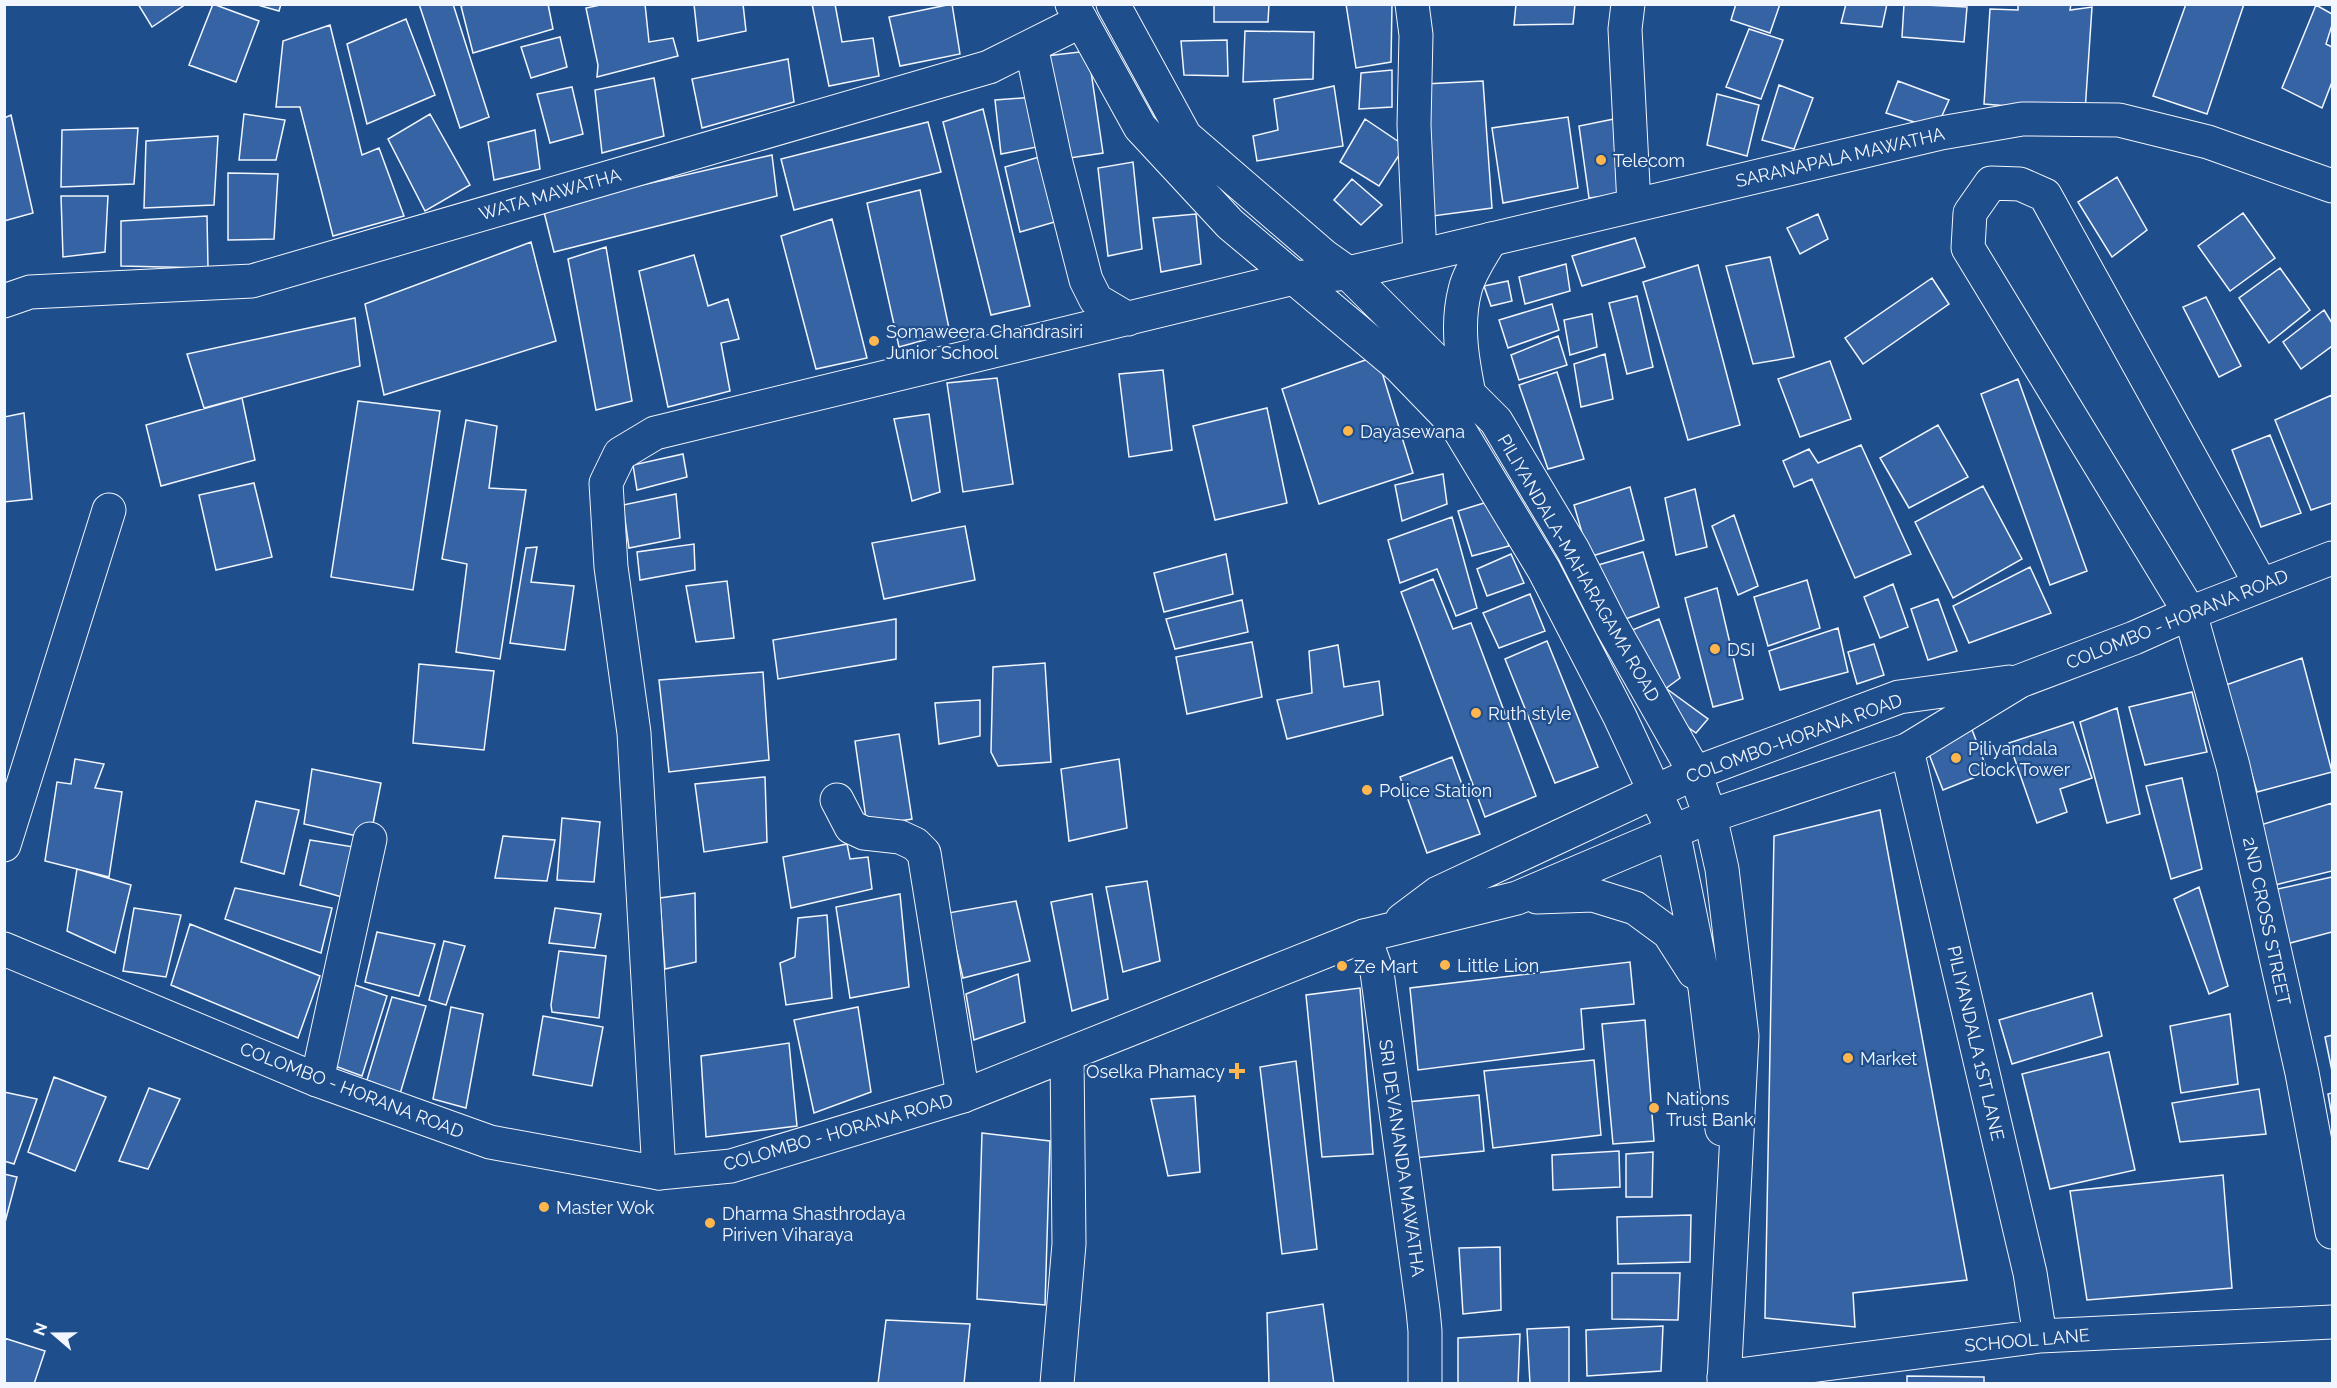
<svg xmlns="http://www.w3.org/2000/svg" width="2337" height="1388" viewBox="0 0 2337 1388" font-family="Raleway,sans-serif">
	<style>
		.building { fill: #3563a3; stroke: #f2f6ff; stroke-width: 1.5 }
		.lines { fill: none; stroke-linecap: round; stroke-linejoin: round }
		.minor-casing { stroke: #f2f6ff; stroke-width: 35 }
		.major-casing { stroke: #f2f6ff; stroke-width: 35 }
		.minor { stroke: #1f4e8c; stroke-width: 33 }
		.major { stroke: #1f4e8c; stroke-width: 33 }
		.poi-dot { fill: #ffb74d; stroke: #1f4e8c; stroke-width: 2 }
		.labels { text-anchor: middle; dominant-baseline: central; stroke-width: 4.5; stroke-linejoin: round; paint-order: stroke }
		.street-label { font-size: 18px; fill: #f2f6ff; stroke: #1f4e8c }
		.poi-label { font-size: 18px; fill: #f2f6ff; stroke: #1f4e8c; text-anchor: start }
	</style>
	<rect width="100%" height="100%" fill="#1f4e8c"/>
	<!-- building -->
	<path class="building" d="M 138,4 L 186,4 L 152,27 Z
		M 213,4 L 259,21 L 236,82 L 189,65 Z
		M 254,4 L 281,4 L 279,11 Z
		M 419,4 L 453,4 L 489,117 L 460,128 Z
		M 468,4 L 548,4 L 553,29 L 473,53 L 461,6 Z
		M 605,4 L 645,4 L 649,42 L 673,38 L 678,56 L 597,77 L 598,65 L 586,8 Z
		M 694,4 L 743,4 L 746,31 L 698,41 Z
		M 812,4 L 835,4 L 842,42 L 873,38 L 879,76 L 829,86 Z
		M 952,4 L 960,54 L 900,66 L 889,17 Z
		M 1214,4 L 1269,4 L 1268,22 L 1214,22 Z
		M 1346,4 L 1392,4 L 1391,62 L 1356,68 Z
		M 1516,4 L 1575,4 L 1573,24 L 1514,25 Z
		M 1736,4 L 1780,4 L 1770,33 L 1731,20 Z
		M 1846,4 L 1887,4 L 1882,27 L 1841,23 Z
		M 1904,4 L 1967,7 L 1964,42 L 1902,37 Z
		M 2018,4 L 2071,4 L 2070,10 L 2092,7 L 2085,112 L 1984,104 L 1990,9 L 2018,10 Z
		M 2186,4 L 2244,4 L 2207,114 L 2153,96 Z
		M 2316,5 L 2332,14 L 2332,25 L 2326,44 L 2332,47 L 2332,82 L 2322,108 L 2282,88 Z
		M 406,19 L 435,95 L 367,124 L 347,44 Z
		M 330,25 L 362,155 L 379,148 L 404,216 L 333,236 L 300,107 L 276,107 L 283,41 Z
		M 1749,29 L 1783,40 L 1761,99 L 1726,87 Z
		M 1245,31 L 1314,32 L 1313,79 L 1243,82 Z
		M 560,37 L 567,67 L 531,78 L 521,47 Z
		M 1227,40 L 1228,76 L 1184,75 L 1181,41 Z
		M 1088,51 L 1103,153 L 1063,159 L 1046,56 Z
		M 788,59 L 794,102 L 702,128 L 692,79 Z
		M 1392,70 L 1392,107 L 1359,109 L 1361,73 Z
		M 654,78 L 664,136 L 602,153 L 595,90 Z
		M 1483,81 L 1492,208 L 1433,216 L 1424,84 Z
		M 1898,81 L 1949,100 L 1936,129 L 1886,113 Z
		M 1779,85 L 1813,98 L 1794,149 L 1762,140 Z
		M 1334,86 L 1343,146 L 1257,161 L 1253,136 L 1278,130 L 1274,99 Z
		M 572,87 L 583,134 L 550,143 L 537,94 Z
		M 1717,94 L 1759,105 L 1747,156 L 1707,145 Z
		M 1034,97 L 1037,147 L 1001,154 L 995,100 Z
		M 983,109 L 1030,306 L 991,315 L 943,122 Z
		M 244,114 L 285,120 L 276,160 L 239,160 Z
		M 430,114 L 470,185 L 425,211 L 388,139 Z
		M 11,115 L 33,213 L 4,221 L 4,118 Z
		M 1568,117 L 1578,188 L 1503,203 L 1492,128 Z
		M 1365,119 L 1405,146 L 1379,186 L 1340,162 Z
		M 1614,119 L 1621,194 L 1589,198 L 1579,126 Z
		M 928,122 L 941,172 L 794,210 L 781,159 Z
		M 138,128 L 134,184 L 61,187 L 62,130 Z
		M 535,130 L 540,169 L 494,180 L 488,142 Z
		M 218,136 L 214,205 L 144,208 L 146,141 Z
		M 772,155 L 777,196 L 554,252 L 543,208 Z
		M 1046,155 L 1058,221 L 1020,232 L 1005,167 Z
		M 1133,162 L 1142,249 L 1108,256 L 1098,168 Z
		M 228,173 L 278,174 L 274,239 L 228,240 Z
		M 2117,177 L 2147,230 L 2112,257 L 2078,202 Z
		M 1352,179 L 1382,205 L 1361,225 L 1334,200 Z
		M 920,190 L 950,333 L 899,347 L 867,203 Z
		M 61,196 L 108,196 L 105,252 L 63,257 Z
		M 2243,213 L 2275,258 L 2230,291 L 2198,246 Z
		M 1196,214 L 1201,264 L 1161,272 L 1153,218 Z
		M 1818,214 L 1828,239 L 1800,254 L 1787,228 Z
		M 207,216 L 208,268 L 121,266 L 121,221 Z
		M 832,219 L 867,358 L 816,369 L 781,236 Z
		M 1635,238 L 1645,267 L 1582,286 L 1572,256 Z
		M 531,242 L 556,341 L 384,395 L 365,304 Z
		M 606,247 L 632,401 L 596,410 L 568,259 Z
		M 694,255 L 708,306 L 728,299 L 739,339 L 721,343 L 730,391 L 668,407 L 639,271 Z
		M 1770,257 L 1794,357 L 1753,364 L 1726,266 Z
		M 1566,264 L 1570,291 L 1525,304 L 1519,277 Z
		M 1698,265 L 1740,425 L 1688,440 L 1643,282 Z
		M 2280,268 L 2310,310 L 2269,343 L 2239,298 Z
		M 1932,278 L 1949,304 L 1863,364 L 1845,338 Z
		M 1508,281 L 1512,301 L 1491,306 L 1484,286 Z
		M 1637,296 L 1653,367 L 1627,374 L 1609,303 Z
		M 2206,297 L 2241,366 L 2219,377 L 2183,307 Z
		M 1552,304 L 1559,330 L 1508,348 L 1499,320 Z
		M 2324,310 L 2332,323 L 2332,346 L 2301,369 L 2283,342 Z
		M 1592,314 L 1597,347 L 1570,355 L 1564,320 Z
		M 355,318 L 360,366 L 204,408 L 187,354 Z
		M 1558,336 L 1567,365 L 1519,380 L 1511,355 Z
		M 1605,354 L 1613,399 L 1581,407 L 1574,364 Z
		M 1377,356 L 1413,473 L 1319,504 L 1282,389 Z
		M 1830,361 L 1851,419 L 1800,437 L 1778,379 Z
		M 1163,370 L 1172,450 L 1129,457 L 1119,374 Z
		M 1557,372 L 1584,459 L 1548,469 L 1519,385 Z
		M 997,378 L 1013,484 L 963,492 L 947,383 Z
		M 2018,379 L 2087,571 L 2050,585 L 1981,394 Z
		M 2332,395 L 2332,503 L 2311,510 L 2275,420 Z
		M 242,398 L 255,460 L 161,486 L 146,425 Z
		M 358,401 L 440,411 L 413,590 L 331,577 Z
		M 1267,408 L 1287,503 L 1215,520 L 1193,426 Z
		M 24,413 L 32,499 L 4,502 L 4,417 Z
		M 929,414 L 940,492 L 912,501 L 894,419 Z
		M 466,420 L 497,426 L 489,488 L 526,490 L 500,659 L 456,652 L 467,564 L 442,559 Z
		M 1938,425 L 1968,477 L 1909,508 L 1880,458 Z
		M 2270,435 L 2301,513 L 2261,527 L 2232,450 Z
		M 1861,445 L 1911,554 L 1855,578 L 1812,479 L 1794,487 L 1783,461 L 1809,449 L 1818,463 Z
		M 683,454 L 687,477 L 637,490 L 633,465 Z
		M 1443,474 L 1447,504 L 1402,521 L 1395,485 Z
		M 254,483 L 272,557 L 216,570 L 199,495 Z
		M 1983,486 L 2022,559 L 1953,598 L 1915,522 Z
		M 1630,487 L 1644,540 L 1589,557 L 1574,505 Z
		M 1695,489 L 1707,547 L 1676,555 L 1665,498 Z
		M 676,494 L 680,538 L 629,548 L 623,505 Z
		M 1494,500 L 1509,546 L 1472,556 L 1458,511 Z
		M 1734,515 L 1758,586 L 1738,595 L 1712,526 Z
		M 1452,517 L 1477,608 L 1456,616 L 1437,569 L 1400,583 L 1388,540 Z
		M 965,526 L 975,580 L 884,599 L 872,543 Z
		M 694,544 L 695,570 L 640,580 L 637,552 Z
		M 537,547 L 531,582 L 574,586 L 565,650 L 510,643 L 526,548 Z
		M 1643,552 L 1659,607 L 1617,622 L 1598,565 Z
		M 1226,554 L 1233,594 L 1164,612 L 1154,573 Z
		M 1511,554 L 1524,583 L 1487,596 L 1477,569 Z
		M 2030,567 L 2051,613 L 1969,643 L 1953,606 Z
		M 1433,579 L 1453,629 L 1471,623 L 1536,796 L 1485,817 L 1401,592 Z
		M 1807,580 L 1820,628 L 1768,646 L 1754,597 Z
		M 727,581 L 734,638 L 696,642 L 686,586 Z
		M 1893,584 L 1908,627 L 1880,638 L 1864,597 Z
		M 1717,588 L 1743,699 L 1713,707 L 1685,598 Z
		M 1530,594 L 1545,631 L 1499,648 L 1483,613 Z
		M 1938,599 L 1957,651 L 1928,660 L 1911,609 Z
		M 1242,600 L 1248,632 L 1175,649 L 1166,619 Z
		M 896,619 L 896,659 L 778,679 L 773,640 Z
		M 1659,619 L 1680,678 L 1665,689 L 1625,633 Z
		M 1838,628 L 1848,672 L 1780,690 L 1769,651 Z
		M 1547,641 L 1598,767 L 1555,783 L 1505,659 Z
		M 1252,642 L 1262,697 L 1187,714 L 1176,657 Z
		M 1874,644 L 1884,675 L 1857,684 L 1848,652 Z
		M 1338,645 L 1344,687 L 1379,681 L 1383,715 L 1287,739 L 1277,700 L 1312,693 L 1309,651 Z
		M 2302,658 L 2332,772 L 2257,792 L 2226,685 Z
		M 1045,663 L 1051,762 L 998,766 L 991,752 L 993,667 Z
		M 419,664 L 494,671 L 484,750 L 413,743 Z
		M 763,672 L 769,760 L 669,772 L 659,680 Z
		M 1667,689 L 1708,719 L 1696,733 L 1658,706 Z
		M 2192,692 L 2207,752 L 2145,765 L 2129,707 Z
		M 980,700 L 980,736 L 939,744 L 935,703 Z
		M 2117,708 L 2140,814 L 2107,823 L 2080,722 Z
		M 2073,722 L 2092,778 L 2060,789 L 2067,812 L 2037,823 L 2009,743 Z
		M 1971,727 L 1988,772 L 1943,790 L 1925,744 Z
		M 899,734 L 912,819 L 867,826 L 855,741 Z
		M 1452,757 L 1480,834 L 1427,853 L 1400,777 Z
		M 75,759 L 104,764 L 95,788 L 122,792 L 109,877 L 45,861 L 57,782 L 71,784 Z
		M 1119,759 L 1127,828 L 1069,841 L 1061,769 Z
		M 312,769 L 381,783 L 370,839 L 304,824 Z
		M 765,777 L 767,842 L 704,852 L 695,784 Z
		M 2182,778 L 2202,869 L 2171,879 L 2146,786 Z
		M 256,801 L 299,810 L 284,874 L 241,862 Z
		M 2332,803 L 2332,871 L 2263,888 L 2251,828 Z
		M 1880,810 L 1967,1280 L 1853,1293 L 1855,1327 L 1765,1318 L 1774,836 Z
		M 562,818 L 600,822 L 594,882 L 557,880 Z
		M 503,836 L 555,840 L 547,881 L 495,878 Z
		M 310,840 L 354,847 L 342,897 L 300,885 Z
		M 847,844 L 850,859 L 868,857 L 872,889 L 791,908 L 783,857 Z
		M 77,869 L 131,885 L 115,953 L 67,931 Z
		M 2332,877 L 2332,932 L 2275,947 L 2264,892 Z
		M 1147,881 L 1160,961 L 1123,972 L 1106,887 Z
		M 2199,887 L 2228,986 L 2209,994 L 2174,899 Z
		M 235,888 L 332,908 L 321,953 L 225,919 Z
		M 695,893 L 696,962 L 665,969 L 660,898 Z
		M 900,894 L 909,987 L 850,998 L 836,907 Z
		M 1092,894 L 1108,999 L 1072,1011 L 1051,902 Z
		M 1016,901 L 1030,961 L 963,978 L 948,913 Z
		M 134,908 L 181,915 L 166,977 L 123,971 Z
		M 555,908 L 601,914 L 595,948 L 549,943 Z
		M 827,915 L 832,998 L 786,1005 L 780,963 L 795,957 L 798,918 Z
		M 190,924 L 320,976 L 298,1038 L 171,985 Z
		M 377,932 L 435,944 L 419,996 L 365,982 Z
		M 444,941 L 465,946 L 446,1005 L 429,1000 Z
		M 559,951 L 606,956 L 599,1018 L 552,1012 L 551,1005 Z
		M 1630,962 L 1634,1004 L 1581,1009 L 1584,1049 L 1418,1070 L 1410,988 Z
		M 1018,974 L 1025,1022 L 974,1040 L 966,994 Z
		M 352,984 L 387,996 L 362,1076 L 335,1066 Z
		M 1360,988 L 1373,1154 L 1322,1157 L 1306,995 Z
		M 2092,993 L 2102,1036 L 2012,1064 L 1999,1020 Z
		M 392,997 L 426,1006 L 400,1094 L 367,1080 Z
		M 451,1007 L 483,1014 L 466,1108 L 433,1099 Z
		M 858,1007 L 871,1092 L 814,1113 L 794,1020 Z
		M 2230,1014 L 2238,1084 L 2181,1093 L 2170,1026 Z
		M 543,1016 L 603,1027 L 592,1086 L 533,1075 Z
		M 1645,1020 L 1654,1141 L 1613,1144 L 1602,1024 Z
		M 2332,1035 L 2332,1071 L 2325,1037 Z
		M 789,1043 L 797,1126 L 706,1137 L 701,1056 Z
		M 2109,1052 L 2135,1170 L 2050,1189 L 2022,1074 Z
		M 1594,1060 L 1601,1135 L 1493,1148 L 1484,1071 Z
		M 1296,1061 L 1317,1249 L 1282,1254 L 1260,1067 Z
		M 54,1077 L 106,1097 L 75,1171 L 28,1152 Z
		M 149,1088 L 180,1099 L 148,1169 L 119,1161 Z
		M 2259,1089 L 2266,1134 L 2180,1142 L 2172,1103 Z
		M 4,1092 L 37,1099 L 14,1164 L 4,1161 Z
		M 2332,1093 L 2332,1117 L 2328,1094 Z
		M 1479,1095 L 1484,1151 L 1414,1158 L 1407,1102 Z
		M 1195,1096 L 1200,1172 L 1168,1176 L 1151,1099 Z
		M 982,1133 L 1050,1141 L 1045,1305 L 977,1299 Z
		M 1619,1151 L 1620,1187 L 1553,1190 L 1552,1155 Z
		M 1653,1152 L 1652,1197 L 1626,1197 L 1626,1154 Z
		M 4,1174 L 17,1177 L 4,1226 Z
		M 2223,1175 L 2232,1288 L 2087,1300 L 2070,1191 Z
		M 1691,1215 L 1690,1262 L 1618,1264 L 1617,1217 Z
		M 1500,1247 L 1501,1310 L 1463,1314 L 1459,1248 Z
		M 1612,1273 L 1680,1273 L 1678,1320 L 1612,1319 Z
		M 1323,1304 L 1334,1384 L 1269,1384 L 1267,1313 Z
		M 886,1320 L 970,1324 L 964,1384 L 878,1384 Z
		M 1663,1326 L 1661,1371 L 1587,1376 L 1586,1330 Z
		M 1569,1327 L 1569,1384 L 1530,1384 L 1527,1329 Z
		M 1520,1334 L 1518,1384 L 1458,1384 L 1458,1338 Z
		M 4,1338 L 45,1351 L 34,1384 L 4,1384 Z
		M 1907,1376 L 1984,1377 L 1984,1384 L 1907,1384 Z"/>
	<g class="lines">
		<defs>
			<path id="minor" d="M 1412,4 L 1416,35 L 1414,125 L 1420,256
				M 1628,4 L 1625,29 L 1634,205
				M 1031,46 L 1055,159 L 1086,280 L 1096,300 L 1128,319
				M 4,301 L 30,292 L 252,281 L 989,67 L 1081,21
				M 2261,585 L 2045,195 L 2020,184 L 1991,183 L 1970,213 L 1968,248 L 2190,613 L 2233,766 L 2302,1073 L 2332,1232
				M 1907,750 L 2030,1273 L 2040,1336
				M 837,800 L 851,827 L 864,833 L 900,837 L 915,844 L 924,853 L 963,1096
				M 4,845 L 109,510
				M 1364,936 L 1377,972 L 1423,1310 L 1425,1331 L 1425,1384
				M 317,1080 L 370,839
				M 659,1173 L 634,733 L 611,567 L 606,483 L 620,454 L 655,433 L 1294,278 L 1348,273 L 1941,133 L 2022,119 L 2119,120 L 2208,142 L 2332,186
				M 1724,1377 L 2040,1336 L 2332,1322
				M 1057,1384 L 1069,1244 L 1067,1056"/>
			<path id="major" d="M 1072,4 L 1140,127 L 1230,224 L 1399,366 L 1457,426 L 1544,570 L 1620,717 L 1673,831 L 1705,988 L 1722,1129
				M 1113,4 L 1185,136 L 1324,256 L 1348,273 L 1496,421 L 1573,550 L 1611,625 L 1695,773 L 1710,816 L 1722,869 L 1742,1036 L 1724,1384
				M 1469,394 C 1462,359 1456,325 1465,290 C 1469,273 1482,255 1491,239
				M 1537,897 L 1593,895 L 1635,908 L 1669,933 L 1694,972
				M 1402,920 L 1438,893 L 1695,773 L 1899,697 L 2009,682
				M 4,949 L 317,1080 L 490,1142 L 659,1173 L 731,1166 L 963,1096 L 1364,936 L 1517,898 L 1710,816 L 1907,750 L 2020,681 L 2134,638 L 2190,613 L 2332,558"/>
		</defs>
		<!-- minor casing -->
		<use href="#minor" class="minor-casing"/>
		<!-- major casing -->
		<use href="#major" class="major-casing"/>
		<!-- minor -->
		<use href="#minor" class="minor"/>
		<!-- major -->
		<use href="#major" class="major"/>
	</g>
	<!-- markers -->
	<g class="poi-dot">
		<circle cx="1601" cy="160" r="6"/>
		<circle cx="874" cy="341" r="6"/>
		<circle cx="1348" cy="431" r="6"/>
		<circle cx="1715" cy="649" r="6"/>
		<circle cx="1476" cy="713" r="6"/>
		<circle cx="1956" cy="758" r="6"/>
		<circle cx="1367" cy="790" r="6"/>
		<circle cx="1445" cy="965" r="6"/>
		<circle cx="1342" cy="966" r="6"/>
		<circle cx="1848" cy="1058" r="6"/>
		<path d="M1234 1062h6v6h6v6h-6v6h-6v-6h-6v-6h6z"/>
		<circle cx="1654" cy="1108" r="6"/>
		<circle cx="544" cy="1207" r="6"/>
		<circle cx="710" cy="1223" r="6"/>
	</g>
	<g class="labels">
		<!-- street labels -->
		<g class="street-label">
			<text transform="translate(1840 157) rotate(-13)">SARANAPALA MAWATHA</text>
			<text transform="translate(550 194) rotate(-16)">WATA MAWATHA</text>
			<text transform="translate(1579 568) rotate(60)">PILIYANDALA-MAHARAGAMA ROAD</text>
			<text transform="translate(2177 619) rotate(-22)">COLOMBO - HORANA ROAD</text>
			<text transform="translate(1794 738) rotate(-20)">COLOMBO-HORANA ROAD</text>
			<text transform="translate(2267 921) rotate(78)">2ND CROSS STREET</text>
			<text transform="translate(1976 1043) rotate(77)">PILIYANDALA 1ST LANE</text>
			<text transform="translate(352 1090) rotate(21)">COLOMBO - HORANA ROAD</text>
			<text transform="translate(838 1132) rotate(-16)">COLOMBO - HORANA ROAD</text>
			<text transform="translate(1402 1158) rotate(82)">SRI DEVANANDA MAWATHA</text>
			<text transform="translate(2027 1340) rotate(-5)">SCHOOL LANE</text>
		</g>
		<!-- poi labels -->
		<g class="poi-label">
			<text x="1613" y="160">Telecom</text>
			<text x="886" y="331">Somaweera Chandrasiri<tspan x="886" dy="21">Junior School</tspan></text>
			<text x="1360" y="431">Dayasewana</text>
			<text x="1727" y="649">DSI</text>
			<text x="1488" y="713">Ruth style</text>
			<text x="1968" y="748">Piliyandala<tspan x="1968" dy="21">Clock Tower</tspan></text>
			<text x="1379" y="790">Police Station</text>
			<text x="1457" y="965">Little Lion</text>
			<text x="1354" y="966">Ze Mart</text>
			<text x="1860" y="1058">Market</text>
			<text x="1225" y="1071" text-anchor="end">Oselka Phamacy</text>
			<text x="1666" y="1098">Nations<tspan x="1666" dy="21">Trust Bank</tspan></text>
			<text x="556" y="1207">Master Wok</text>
			<text x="722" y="1213">Dharma Shasthrodaya<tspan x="722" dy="21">Piriven Viharaya</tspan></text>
		</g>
	</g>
	<!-- border -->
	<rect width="2337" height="1388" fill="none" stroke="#f2f6ff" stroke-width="12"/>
	<!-- north arrow -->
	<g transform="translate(54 1334) rotate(290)" stroke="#1f4e8c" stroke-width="4.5" paint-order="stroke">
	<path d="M0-4.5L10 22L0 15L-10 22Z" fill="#f2f6ff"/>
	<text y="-9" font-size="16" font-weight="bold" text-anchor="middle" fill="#f2f6ff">N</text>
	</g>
</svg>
